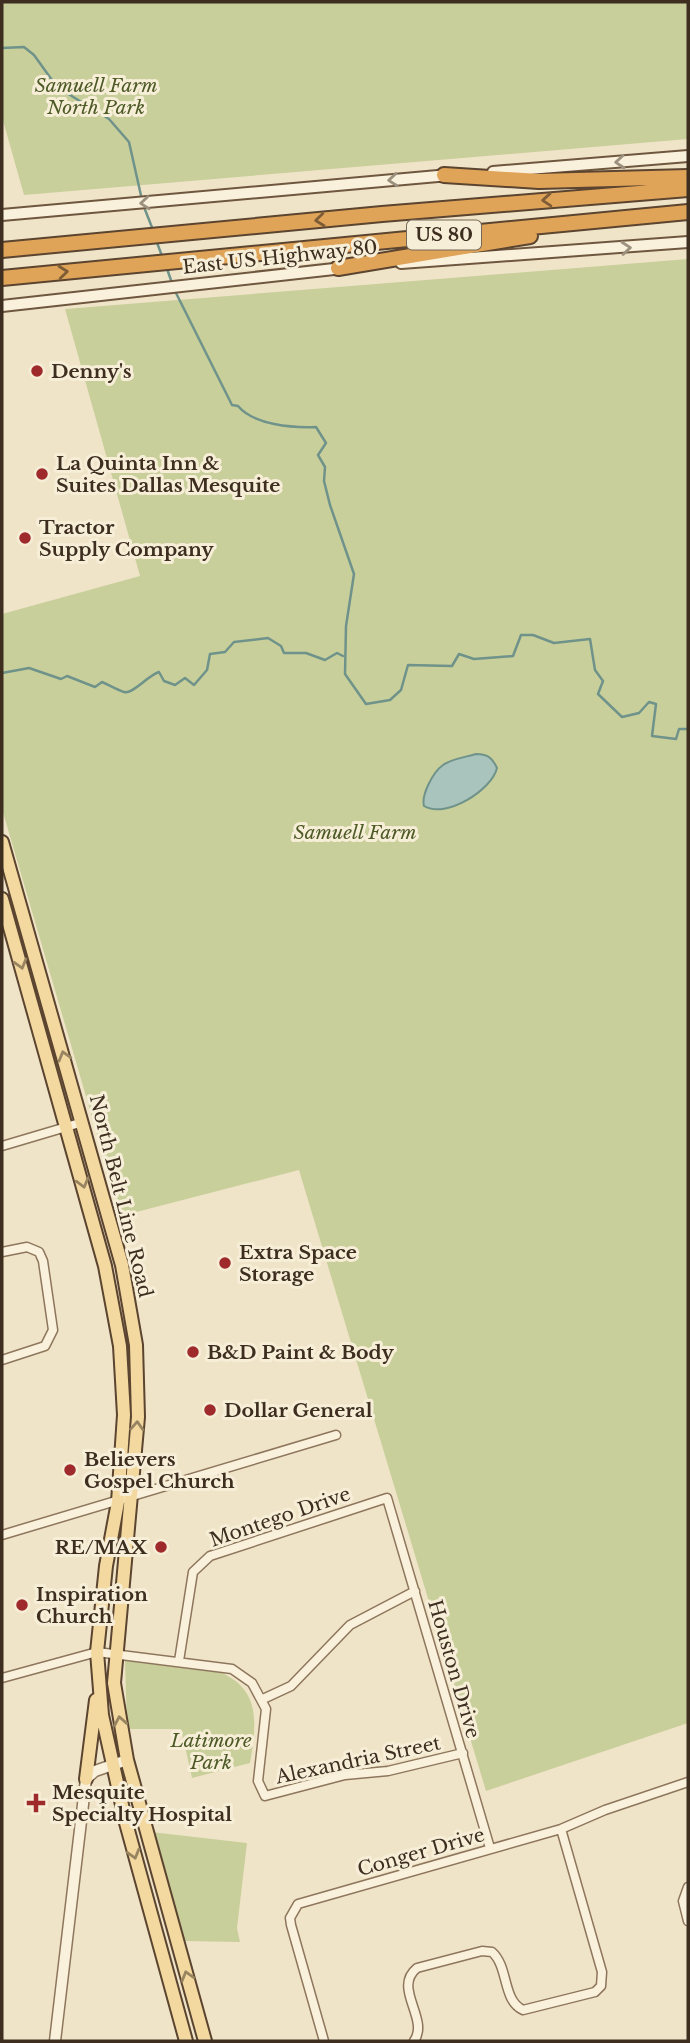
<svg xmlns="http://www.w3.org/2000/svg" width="690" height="2043" viewBox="0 0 690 2043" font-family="'Libre Baskerville',serif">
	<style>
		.green { fill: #c9cf9b }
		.water { fill: #a9c4bc; stroke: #6f938a; stroke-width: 2 }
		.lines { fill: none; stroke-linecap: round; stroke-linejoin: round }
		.stream { stroke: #6f938a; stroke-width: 2.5 }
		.minor-casing { stroke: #8d765c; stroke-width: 11 }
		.tertiary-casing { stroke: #8d765c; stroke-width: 13 }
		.secondary-casing { stroke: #6f573f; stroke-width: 14 }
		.primary-casing { stroke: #5b4430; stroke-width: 16 }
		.motorway-casing { stroke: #5b4430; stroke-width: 18 }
		.minor { stroke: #faf1dc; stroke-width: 8 }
		.tertiary { stroke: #faf1dc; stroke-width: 10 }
		.secondary { stroke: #faf1dc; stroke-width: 10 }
		.primary { stroke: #f3d9a0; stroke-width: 12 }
		.motorway { stroke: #e0a458; stroke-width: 14 }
		.oneway { stroke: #9c907e }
		.oneway2 { stroke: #7e5d36 }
		.oneway3 { stroke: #988460 }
		.poi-dot { fill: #9e2a2b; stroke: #f7eed8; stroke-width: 2.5 }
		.labels { text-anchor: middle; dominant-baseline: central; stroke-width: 6; stroke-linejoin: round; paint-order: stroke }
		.shield { fill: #f7eed8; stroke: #756857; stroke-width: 2 }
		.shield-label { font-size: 18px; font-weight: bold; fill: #3d2e20 }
		.park-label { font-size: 19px; font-style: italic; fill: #4d5a26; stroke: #f7eed8 }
		.street-label { font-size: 19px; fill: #3d2e20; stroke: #f7eed8 }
		.poi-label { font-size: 19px; font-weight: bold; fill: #3d2e20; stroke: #f7eed8; text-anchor: start }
	</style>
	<rect width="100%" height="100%" fill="#f0e4c8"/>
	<!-- green -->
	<path class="green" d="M 2,2 L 688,2 L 688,139 L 24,195 L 2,117 Z
		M 688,259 L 688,1723 L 486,1791 L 299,1170 L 121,1216 L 2,809 L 2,614 L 140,576 L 65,309 Z
		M 125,1661 L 222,1673 C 262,1691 256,1726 250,1763 L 192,1778 L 181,1729 L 127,1729 Z
		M 151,1832 L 247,1843 L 237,1928 L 240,1942 L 182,1941 Z"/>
	<!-- water -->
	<path class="water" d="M 476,754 C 487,754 492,757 497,768 C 492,790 446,819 424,806 C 421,795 433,772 443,765 C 451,759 466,757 476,754 Z"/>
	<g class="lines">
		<!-- stream -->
		<path class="stream" d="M 2,48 L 24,47 L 34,55 L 57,87 L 109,119 L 129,142 L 142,200
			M 144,207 L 153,230
			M 156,240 L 162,256
			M 166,266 L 172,283
			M 174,289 L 232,405 L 238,406 C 254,425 293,428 316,427 L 326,443 L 318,455 L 325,467 L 324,481 L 330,505 L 354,574 L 346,626 L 345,674 L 366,704 L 390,700 L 401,690 L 408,665 L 452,666 L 459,654 L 474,659 L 513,656 L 521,635 L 533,635 L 554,643 L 590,639 L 595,670 L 603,681 L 598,694 L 622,717 L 639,713 L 649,702 L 656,704 L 652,736 L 676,739 L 679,729 L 688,729
			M 2,673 L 29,668 L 61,679 L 67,676 L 95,687 L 102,682 C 109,685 117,690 124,692 C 132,695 147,676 159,672 L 164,681 L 175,685 L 185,678 L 194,685 L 207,670 L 210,654 L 225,652 L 234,642 L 268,638 L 281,646 L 284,653 L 306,653 L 325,660 L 337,653 L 343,656"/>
		<defs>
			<path id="minor" d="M 2,1146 L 83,1122
				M 2,1252 L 27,1247 L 39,1252 L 43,1261 L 53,1330 L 45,1346 L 2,1360
				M 2,1535 L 336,1435
				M 179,1661 L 193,1572 L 210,1556 L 387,1498 L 490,1848
				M 2,1678 L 97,1652 L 232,1669 L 252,1683 L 266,1709 L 258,1781 L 265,1796 L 345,1775 L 388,1771 L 463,1753
				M 263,1699 L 291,1686 L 350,1625 L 415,1591
				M 688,1887 L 683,1901 L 688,1921
				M 324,2041 L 291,1925 L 290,1918 L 298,1904 L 561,1829 L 605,1810 L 688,1782
				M 414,2041 C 430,2019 392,1988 417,1968 L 482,1951 L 492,1952 C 509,1967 502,2000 523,2010 L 595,1992 L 601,1986 L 602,1972 L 561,1829"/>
			<path id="tertiary" d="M 55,2041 L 86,1779 L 95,1771 L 127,1760"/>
			<path id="secondary" d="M 493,172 L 688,156
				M 2,215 L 449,175
				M 401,263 L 688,242
				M 2,306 L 343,268"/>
			<path id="primary" d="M 2,842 L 122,1265 L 136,1345 L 138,1417 L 114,1683 L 127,1760 L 205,2041
				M 2,899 L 105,1266 L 120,1346 L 124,1415 L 118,1502 L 106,1566 L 97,1652 L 102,1715 L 126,1823 L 186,2041
				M 86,1779 L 96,1700"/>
			<path id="motorway" d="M 444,175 L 539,181 L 688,177
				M 2,250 L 382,214 L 688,189
				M 338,268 L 530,236
				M 2,278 L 688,212"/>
		</defs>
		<!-- minor casing -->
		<use href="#minor" class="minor-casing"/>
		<!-- tertiary casing -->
		<use href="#tertiary" class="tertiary-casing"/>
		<!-- secondary casing -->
		<use href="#secondary" class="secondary-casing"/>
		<!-- primary casing -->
		<use href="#primary" class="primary-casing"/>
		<!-- motorway casing -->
		<use href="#motorway" class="motorway-casing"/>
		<!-- minor -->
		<use href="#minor" class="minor"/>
		<!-- tertiary -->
		<use href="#tertiary" class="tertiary"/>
		<!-- secondary -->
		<use href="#secondary" class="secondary"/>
		<!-- primary -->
		<use href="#primary" class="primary"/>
		<!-- motorway -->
		<use href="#motorway" class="motorway"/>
	</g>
	<!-- one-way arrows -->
	<defs><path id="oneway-chevron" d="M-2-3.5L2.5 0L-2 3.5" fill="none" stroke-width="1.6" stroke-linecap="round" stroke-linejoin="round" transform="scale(1.75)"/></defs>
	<g class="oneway">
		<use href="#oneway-chevron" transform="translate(620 162) rotate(175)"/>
		<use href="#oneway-chevron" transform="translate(393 180) rotate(175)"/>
		<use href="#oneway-chevron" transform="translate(145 203) rotate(175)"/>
		<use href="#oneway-chevron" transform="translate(626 248) rotate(-5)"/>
	</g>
	<g class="oneway2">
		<use href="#oneway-chevron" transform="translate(547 200) rotate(176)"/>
		<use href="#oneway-chevron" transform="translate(320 220) rotate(174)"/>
		<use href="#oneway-chevron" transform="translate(63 272) rotate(-6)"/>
	</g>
	<g class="oneway3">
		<use href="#oneway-chevron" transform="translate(21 964) rotate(74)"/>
		<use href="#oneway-chevron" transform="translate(64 1056) rotate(-106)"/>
		<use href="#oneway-chevron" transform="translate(83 1183) rotate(75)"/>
		<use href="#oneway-chevron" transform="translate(137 1426) rotate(-87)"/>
		<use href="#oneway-chevron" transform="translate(120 1721) rotate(-100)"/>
		<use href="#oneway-chevron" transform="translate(134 1854) rotate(74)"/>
		<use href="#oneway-chevron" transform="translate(187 1976) rotate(-106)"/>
	</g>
	<!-- markers -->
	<g class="poi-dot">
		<circle cx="37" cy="371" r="7"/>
		<circle cx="42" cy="474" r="7"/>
		<circle cx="25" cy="538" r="7"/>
		<circle cx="225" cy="1263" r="7"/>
		<circle cx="193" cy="1352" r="7"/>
		<circle cx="210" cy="1410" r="7"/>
		<circle cx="70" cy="1470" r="7"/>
		<circle cx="161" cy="1547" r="7"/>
		<circle cx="22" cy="1605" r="7"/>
		<path d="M32.5 1792.5h7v7h7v7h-7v7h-7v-7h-7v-7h7z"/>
	</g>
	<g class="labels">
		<!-- shield labels -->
		<rect class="shield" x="407" y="220.5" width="74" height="29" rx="5"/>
		<g class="shield-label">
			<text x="444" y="235">US 80</text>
		</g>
		<!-- park labels -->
		<g class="park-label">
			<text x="96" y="85">Samuell Farm<tspan x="96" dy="22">North Park</tspan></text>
			<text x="355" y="832">Samuell Farm</text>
			<text x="211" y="1740">Latimore<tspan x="211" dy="22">Park</tspan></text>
		</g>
		<!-- street labels -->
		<g class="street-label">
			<text transform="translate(280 257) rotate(-6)">East US Highway 80</text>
			<text transform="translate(121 1196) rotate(76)">North Belt Line Road</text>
			<text transform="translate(280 1517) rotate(-19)">Montego Drive</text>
			<text transform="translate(454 1669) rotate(74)">Houston Drive</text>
			<text transform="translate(358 1760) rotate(-12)">Alexandria Street</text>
			<text transform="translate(421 1852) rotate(-16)">Conger Drive</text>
		</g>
		<!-- poi labels -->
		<g class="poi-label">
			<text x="51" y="371">Denny's</text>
			<text x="56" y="463">La Quinta Inn &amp;<tspan x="56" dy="22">Suites Dallas Mesquite</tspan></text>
			<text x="39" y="527">Tractor<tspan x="39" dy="22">Supply Company</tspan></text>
			<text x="239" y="1252">Extra Space<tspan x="239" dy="22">Storage</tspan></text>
			<text x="207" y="1352">B&amp;D Paint &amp; Body</text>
			<text x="224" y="1410">Dollar General</text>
			<text x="84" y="1459">Believers<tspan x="84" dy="22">Gospel Church</tspan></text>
			<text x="147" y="1547" text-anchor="end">RE/MAX</text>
			<text x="36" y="1594">Inspiration<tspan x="36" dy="22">Church</tspan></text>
			<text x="52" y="1792">Mesquite<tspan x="52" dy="22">Specialty Hospital</tspan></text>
		</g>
	</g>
	<!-- border -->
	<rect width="690" height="2043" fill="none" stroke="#3d2e20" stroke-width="7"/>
</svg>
